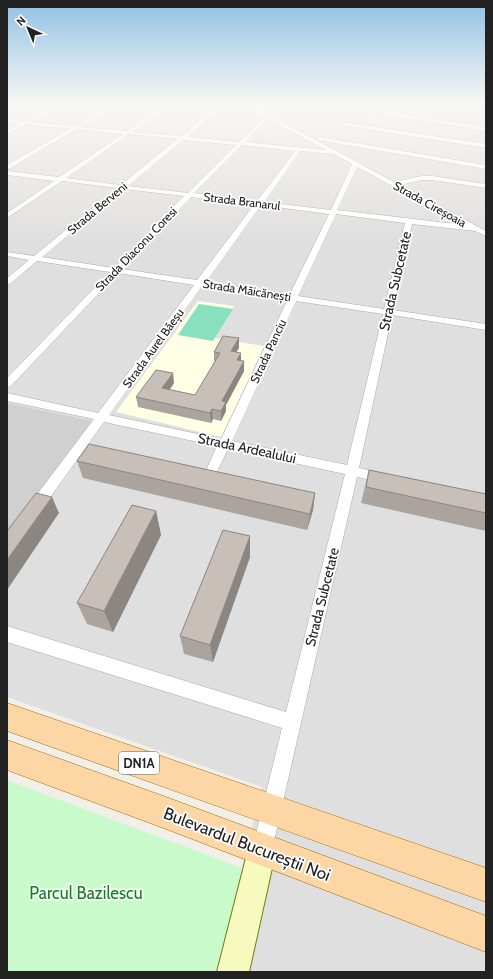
<svg xmlns="http://www.w3.org/2000/svg" width="493" height="979" viewBox="0 0 493 979" font-family="Cabin,sans-serif">
	<style>
		.residential { fill: #e0dfdf }
		.education { fill: #ffffe5 }
		.religious { fill: #d0d0d0 }
		.park { fill: #c8facc }
		.pitch { fill: #88e0be }
		.lines { fill: none; stroke-linecap: round; stroke-linejoin: round }
		.street-casing { stroke: #a9a9a9; stroke-width: 1 }
		.secondary-casing { stroke: #707d05; stroke-width: 2 }
		.primary-casing { stroke: #a06b00; stroke-width: 1 }
		.street { fill: #fff; fill-rule: evenodd }
		.secondary { fill: #f7fabf; fill-rule: evenodd }
		.primary { fill: #fcd6a4; fill-rule: evenodd }
		.wall { fill: #aba49e }
		.shaded-wall { fill: #8b8681 }
		.building { fill: #c7bfb8; stroke: #8b8681 }
		.labels { text-anchor: middle; dominant-baseline: central; stroke-width: 3.5; stroke-linejoin: round; paint-order: stroke }
		.far-street-label { font-size: 12px; fill: #222; stroke: #fff }
		.shield { fill: #fff; stroke: #646464; stroke-width: 1 }
		.shield-label { font-size: 13px; font-weight: bold; fill: #222 }
		.street-label { font-size: 14px; fill: #222; stroke: #fff }
		.near-street-label { font-size: 17px; fill: #222; stroke: #fff }
		.near-park-label { font-size: 17px; fill: #0c8416; stroke: #fff }
	</style>
	<rect width="100%" height="100%" fill="#f2efe9"/>
	<!-- residential -->
	<path class="residential" d="M 7,104 L 486,104 L 486,972 L 216,972 L 262,787 L 7,697 L 7,537 L 93,421 L 7,403 Z"/>
	<!-- education -->
	<path class="education" d="M 198,301 L 234,306 L 215,338 L 264,346 L 221,437 L 116,412 Z"/>
	<!-- religious -->
	<path class="religious" d="M 7,403 L 93,421 L 7,537 Z"/>
	<!-- park -->
	<path class="park" d="M 7,780 L 242,868 L 216,972 L 7,972 Z"/>
	<!-- pitch -->
	<path class="pitch" d="M 199,304 L 233,309 L 213,341 L 178,335 Z"/>
	<g class="lines">
		<defs>
			<path id="street" d="M 59,104 L 64,104 L 31,122 L 75,126 L 113,104 L 118,104 L 81,127 L 127,131 L 167,104 L 172,104 L 133,132 L 181,136 L 220,104 L 225,104 L 187,137 L 239,142 L 265,117 L 243,104 L 248,104 L 257,109 L 297,105 L 337,104 L 486,127 L 486,131 L 336,106 L 297,107 L 262,111 L 394,182 L 422,176 L 432,176 L 486,184 L 486,188 L 432,180 L 422,180 L 400,185 L 486,231 L 486,236 L 475,231 L 412,224 L 393,310 L 486,324 L 486,330 L 392,315 L 359,468 L 390,475 L 391,478 L 390,481 L 385,483 L 357,477 L 272,850 L 269,857 L 262,860 L 255,857 L 252,850 L 282,728 L 7,642 L 7,626 L 286,712 L 345,474 L 228,449 L 215,476 L 211,478 L 207,476 L 205,473 L 217,446 L 104,422 L 39,513 L 34,514 L 29,513 L 27,509 L 29,505 L 94,419 L 7,401 L 7,393 L 98,413 L 194,285 L 118,273 L 11,386 L 7,387 L 7,378 L 110,272 L 37,261 L 10,284 L 7,285 L 7,278 L 29,260 L 7,256 L 7,252 L 34,256 L 117,188 L 62,181 L 7,218 L 7,213 L 54,181 L 7,175 L 7,171 L 59,177 L 123,134 L 77,129 L 7,170 L 7,165 L 70,129 L 26,124 L 7,134 L 7,130 L 19,124 L 7,123 L 7,119 L 24,121 ZM 268,119 L 326,150 L 245,142 ZM 129,134 L 177,139 L 121,185 L 66,178 ZM 183,140 L 236,145 L 188,193 L 128,186 ZM 242,145 L 295,151 L 257,201 L 194,193 ZM 300,151 L 334,154 L 352,164 L 331,210 L 264,202 ZM 357,167 L 465,225 L 337,210 ZM 124,189 L 184,196 L 114,268 L 42,257 ZM 191,197 L 254,205 L 197,280 L 122,269 ZM 261,205 L 329,214 L 290,294 L 206,282 ZM 336,214 L 405,223 L 384,309 L 298,296 ZM 202,286 L 288,299 L 221,439 L 109,415 ZM 296,301 L 383,314 L 347,465 L 232,441 Z
				M 437,104 L 486,110 L 486,112 L 439,105 Z
				M 343,122 L 486,144 L 486,148 L 341,125 L 341,123 Z
				M 320,137 L 486,165 L 486,169 L 318,140 L 317,139 Z"/>
			<path id="secondary" d="M 262,836 L 272,840 L 276,850 L 249,972 L 217,972 L 248,850 L 252,840 Z"/>
			<path id="primary" d="M 7,703 L 486,868 L 486,902 L 7,731 Z
				M 7,740 L 166,797 L 486,916 L 486,952 L 166,829 L 7,770 Z"/>
		</defs>
		<!-- street casing -->
		<use href="#street" class="street-casing"/>
		<!-- secondary casing -->
		<use href="#secondary" class="secondary-casing"/>
		<!-- primary casing -->
		<use href="#primary" class="primary-casing"/>
		<!-- street -->
		<use href="#street" class="street"/>
		<!-- secondary -->
		<use href="#secondary" class="secondary"/>
		<!-- primary -->
		<use href="#primary" class="primary"/>
	</g>
	<!-- wall -->
	<path class="wall" d="M 239,348 L 236,352 L 241,361 L 244,371 L 226,405 L 226,411 L 221,421 L 213,419 L 211,423 L 138,407 L 136,397 L 174,383 L 169,390 L 195,395 L 215,361 L 214,361 L 214,352 Z
		M 77,461 L 315,493 L 313,510 L 307,530 L 83,478 Z
		M 369,470 L 486,494 L 486,531 L 361,503 Z
		M 156,511 L 161,535 L 113,632 L 87,624 L 77,603 Z
		M 250,536 L 250,557 L 213,662 L 184,654 L 180,636 Z"/>
	<!-- shaded-wall -->
	<path class="shaded-wall" d="M 239,338 L 239,348 L 231,361 L 231,351 Z
		M 241,353 L 241,363 L 237,360 Z
		M 244,361 L 244,371 L 226,405 L 226,411 L 221,421 L 221,411 L 222,401 Z
		M 173,373 L 174,383 L 164,398 L 162,388 Z
		M 212,409 L 213,419 L 211,423 L 210,413 Z
		M 315,493 L 313,510 L 307,530 L 310,514 Z
		M 52,497 L 59,513 L 7,590 L 7,560 Z
		M 156,511 L 161,535 L 113,632 L 104,611 Z
		M 250,536 L 250,557 L 213,662 L 210,645 Z"/>
	<!-- building -->
	<path class="building" d="M 223,336 L 239,338 L 231,351 L 241,353 L 237,360 L 244,361 L 222,401 L 226,402 L 221,411 L 212,409 L 210,413 L 136,397 L 156,370 L 173,373 L 162,388 L 195,395 L 220,353 L 214,352 Z
		M 89,444 L 315,493 L 310,514 L 77,461 Z
		M 369,470 L 486,494 L 486,513 L 366,487 Z
		M 36,493 L 52,497 L 7,560 L 7,531 Z
		M 132,505 L 156,511 L 104,611 L 77,603 Z
		M 223,530 L 250,536 L 210,645 L 180,636 Z"/>
	<!-- sky -->
	<linearGradient id="sky" x2="0" y2="1"><stop stop-color="#8fc0e4"/><stop offset="0.43" stop-color="#f9f8f5"/><stop offset="1" stop-color="#f9f8f5" stop-opacity="0"/></linearGradient>
	<rect width="493" height="241" fill="url(#sky)"/>
	<g class="labels">
		<!-- far-street labels -->
		<g class="far-street-label">
			<text transform="translate(242 201) rotate(7)">Strada Branarul</text>
			<text transform="translate(430 204) rotate(29)">Strada Cireșoaia</text>
			<text transform="translate(97 208) rotate(-40)">Strada Berveni</text>
			<text transform="translate(136 249) rotate(-46)">Strada Diaconu Coresi</text>
			<text transform="translate(247 290) rotate(9)">Strada Măicănești</text>
			<text transform="translate(153 348) rotate(-54)">Strada Aurel Băeșu</text>
			<text transform="translate(268 351) rotate(-65)">Strada Panciu</text>
		</g>
		<!-- shield labels -->
		<rect class="shield" x="119" y="752" width="40" height="22" rx="3"/>
		<g class="shield-label">
			<text x="139" y="763">DN1A</text>
		</g>
		<!-- street labels -->
		<g class="street-label">
			<text transform="translate(395 281) rotate(-77)">Strada Subcetate</text>
			<text transform="translate(247 448) rotate(12)">Strada Ardealului</text>
			<text transform="translate(322 597) rotate(-76)">Strada Subcetate</text>
		</g>
		<!-- near-street labels -->
		<g class="near-street-label">
			<text transform="translate(247 844) rotate(21)">Bulevardul Bucureștii Noi</text>
		</g>
		<!-- near-park labels -->
		<g class="near-park-label">
			<text x="86" y="893">Parcul Bazilescu</text>
		</g>
	</g>
	<!-- border -->
	<rect width="493" height="979" fill="none" stroke="#222222" stroke-width="16"/>
	<!-- north arrow -->
	<g transform="translate(28 28) rotate(316)" stroke="#ffffff" stroke-width="3" paint-order="stroke">
	<path d="M0-3L7 15L0 10L-7 15Z" fill="#222222"/>
	<text y="-6" font-size="11" font-weight="bold" text-anchor="middle" fill="#222222">N</text>
	</g>
</svg>
